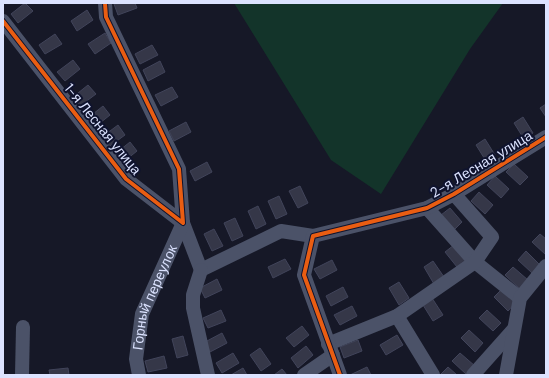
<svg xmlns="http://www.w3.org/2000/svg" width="549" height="378" viewBox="0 0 549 378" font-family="'DM Sans',sans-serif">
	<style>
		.green { fill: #13342a }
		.building { fill: #353748; stroke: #41445a }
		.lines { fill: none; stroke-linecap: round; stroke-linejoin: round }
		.minor { stroke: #4b5268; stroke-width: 14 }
		.cycleway-casing { stroke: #0f132e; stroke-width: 6 }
		.cycleway { stroke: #e95d12; stroke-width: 4 }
		.labels { text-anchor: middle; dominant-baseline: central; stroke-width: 4; stroke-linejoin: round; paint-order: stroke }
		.street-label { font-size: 14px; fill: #dce3ff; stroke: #0f132e }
	</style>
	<rect width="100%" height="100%" fill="#161827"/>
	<!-- green -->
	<path class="green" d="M 234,3 L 503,3 L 470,49 L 381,194 L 331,160 Z"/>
	<!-- building -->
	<path class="building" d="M 25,3 L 33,11 L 18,23 L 11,14 Z
		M 135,3 L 137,8 L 118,15 L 114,4 Z
		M 87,10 L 93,20 L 77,31 L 71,21 Z
		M 105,33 L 111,43 L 95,54 L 88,44 Z
		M 55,34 L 62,44 L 45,54 L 39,45 Z
		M 152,45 L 158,55 L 140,64 L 135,54 Z
		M 73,60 L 80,69 L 65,81 L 57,72 Z
		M 160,61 L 165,72 L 148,81 L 143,70 Z
		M 88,85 L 96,94 L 80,106 L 73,97 Z
		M 172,87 L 178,97 L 161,106 L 155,95 Z
		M 546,104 L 546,117 L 540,108 Z
		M 103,106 L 110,115 L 95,127 L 88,118 Z
		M 523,117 L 533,133 L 524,139 L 514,123 Z
		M 186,122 L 191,132 L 174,141 L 169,131 Z
		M 118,125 L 125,135 L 110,146 L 102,137 Z
		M 485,139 L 495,155 L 486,161 L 476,145 Z
		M 130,142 L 137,151 L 122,163 L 115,154 Z
		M 207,162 L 212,172 L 195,181 L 190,171 Z
		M 514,164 L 528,177 L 520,185 L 506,172 Z
		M 495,176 L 509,189 L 501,198 L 487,185 Z
		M 300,186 L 308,203 L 298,208 L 289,191 Z
		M 479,192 L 493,205 L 485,214 L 471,201 Z
		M 279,196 L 287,214 L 276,219 L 268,201 Z
		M 258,206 L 266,224 L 256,229 L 248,211 Z
		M 450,208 L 462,222 L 454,230 L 441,215 Z
		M 235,218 L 243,236 L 232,241 L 224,223 Z
		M 214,229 L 223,246 L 212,251 L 204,234 Z
		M 540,234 L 546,239 L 546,255 L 532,242 Z
		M 454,245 L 466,260 L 457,267 L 445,252 Z
		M 526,251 L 540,265 L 532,273 L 518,260 Z
		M 285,259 L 291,269 L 273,278 L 268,267 Z
		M 332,260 L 337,270 L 320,279 L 314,269 Z
		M 433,261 L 444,277 L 434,284 L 424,267 Z
		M 513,267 L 528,280 L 520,289 L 505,275 Z
		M 217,279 L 222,290 L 205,298 L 200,288 Z
		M 399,282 L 409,298 L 399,305 L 389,288 Z
		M 343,287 L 348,297 L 331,306 L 326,296 Z
		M 502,289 L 516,302 L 508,311 L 494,297 Z
		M 432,298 L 443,315 L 433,321 L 423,305 Z
		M 352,306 L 357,316 L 340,325 L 334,315 Z
		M 221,310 L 226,321 L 208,328 L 203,318 Z
		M 487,310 L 501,323 L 493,331 L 479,318 Z
		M 302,326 L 309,335 L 294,347 L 286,338 Z
		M 469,330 L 483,343 L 475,352 L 461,338 Z
		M 222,333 L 227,343 L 210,352 L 205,342 Z
		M 397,335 L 403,345 L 386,355 L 380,345 Z
		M 183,336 L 188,355 L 177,358 L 172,339 Z
		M 358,340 L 362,351 L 344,358 L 340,347 Z
		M 306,346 L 313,355 L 298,368 L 291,358 Z
		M 260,348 L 271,364 L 261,371 L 250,355 Z
		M 233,353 L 239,363 L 222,373 L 216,363 Z
		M 460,353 L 475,366 L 467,375 L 452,361 Z
		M 164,356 L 167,368 L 148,372 L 145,361 Z
		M 367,367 L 371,375 L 350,375 Z
		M 448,367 L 457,375 L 440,375 Z
		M 68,368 L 69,375 L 50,375 L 49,370 Z
		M 243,368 L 247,375 L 231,375 Z
		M 282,369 L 287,375 L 274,375 Z"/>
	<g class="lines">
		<!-- minor -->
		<g class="minor">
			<path d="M 3,21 L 126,179 L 183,223 L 179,169 L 106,17 L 105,3"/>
			<path d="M 427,208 L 475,262 L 520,298"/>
			<path d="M 183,223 L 201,270 L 281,231 L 313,236"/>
			<path d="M 201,270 L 193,295 L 193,308 L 208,375"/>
			<path d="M 397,316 L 433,375"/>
			<path d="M 328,344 L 397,316 L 475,262 L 492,237 L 454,194"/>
			<path d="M 22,375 L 23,327"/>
			<path id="s1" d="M 139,375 L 136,359 L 142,314 L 183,223"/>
			<path d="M 304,375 L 333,355"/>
			<path d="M 340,375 L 304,275 L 313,236 L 427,208 L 454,194 L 546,137"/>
			<path d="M 473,375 L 514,329"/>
			<path d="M 506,375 L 520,298 L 546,266"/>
		</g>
		<defs>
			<path id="cycleway" d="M 3,21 L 126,179 L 183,223 L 179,169 L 106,17 L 105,3
				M 340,375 L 304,275 L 313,236 L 427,208 L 454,194 L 546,137"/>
		</defs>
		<!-- cycleway casing -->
		<use href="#cycleway" class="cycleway-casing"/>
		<!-- cycleway -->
		<use href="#cycleway" class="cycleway"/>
	</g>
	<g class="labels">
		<!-- street labels -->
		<g class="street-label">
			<text transform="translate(103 129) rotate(51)">1-я Лесная улица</text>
			<text transform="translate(481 164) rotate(-31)">2-я Лесная улица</text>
			<text stroke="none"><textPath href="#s1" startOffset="81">Горный переулок</textPath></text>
		</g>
	</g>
	<!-- border -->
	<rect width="549" height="378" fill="none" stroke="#dce3ff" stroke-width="8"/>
</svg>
